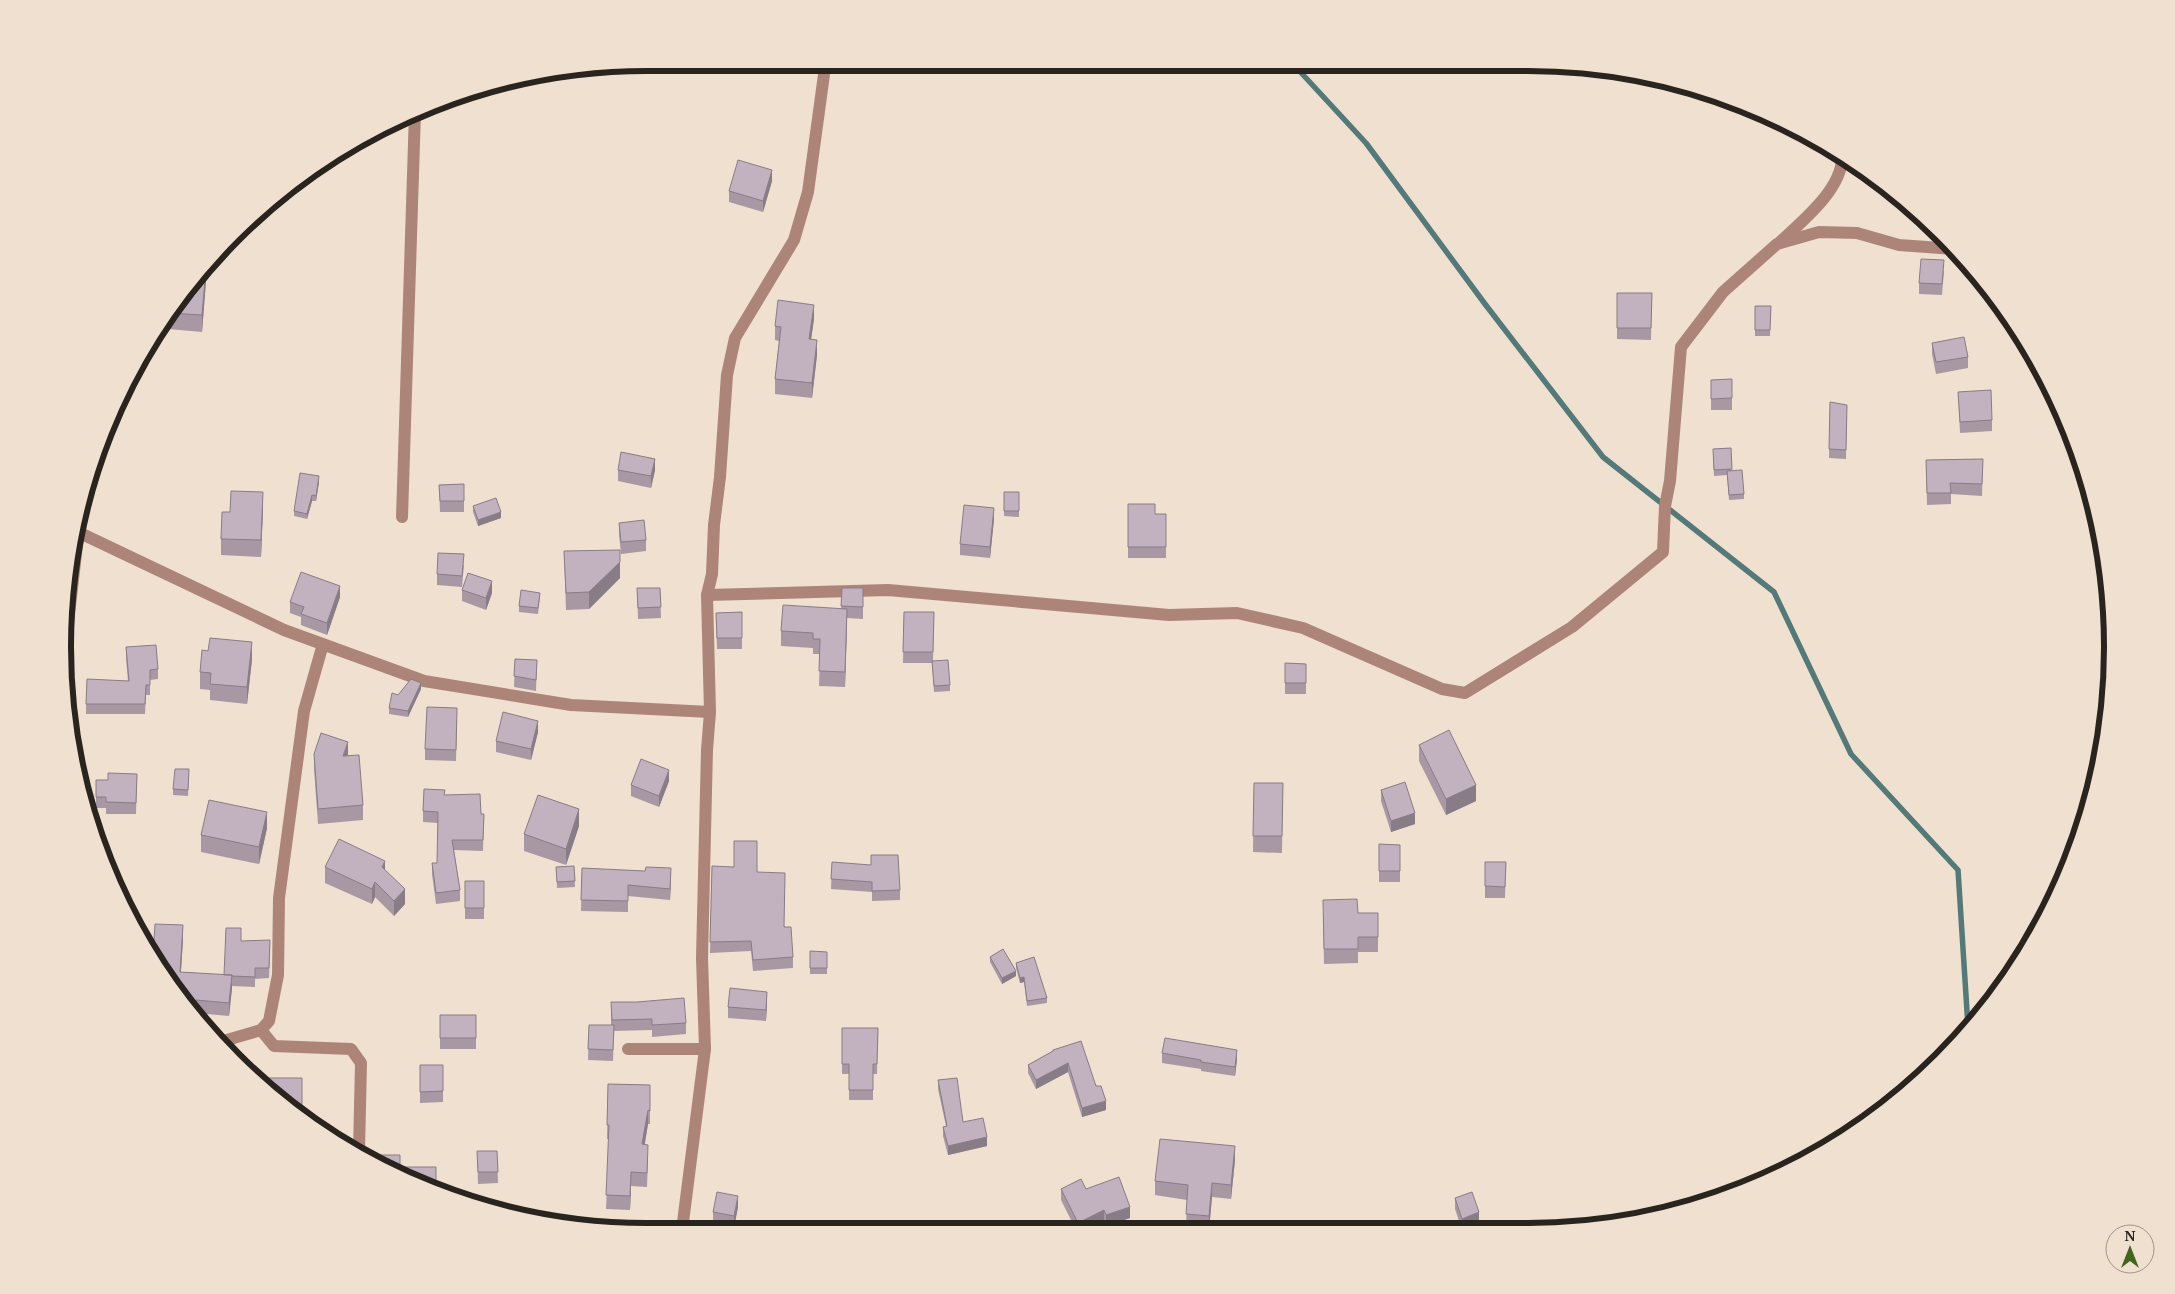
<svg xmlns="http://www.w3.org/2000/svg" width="2175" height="1294" viewBox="0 0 2175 1294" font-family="'Noto Serif',serif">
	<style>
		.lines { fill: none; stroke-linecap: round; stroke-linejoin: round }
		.stream { stroke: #547979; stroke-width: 5.5 }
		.minor { stroke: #ad8578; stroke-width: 12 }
		.tertiary { stroke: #ad8578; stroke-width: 12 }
		.wall { fill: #a798a4 }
		.shaded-wall { fill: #887c86 }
		.building { fill: #c2b1bf; stroke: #887c86 }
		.rim { fill: none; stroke: #2a241f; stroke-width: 6 }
	</style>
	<rect width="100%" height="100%" fill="#efe0d0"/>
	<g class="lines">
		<!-- stream -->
		<path class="stream" d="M 1294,65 L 1366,143 L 1485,304 L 1603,457 L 1774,592 L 1851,754 L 1958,870 L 1968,1027"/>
		<!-- minor -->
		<path class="minor" d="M 1779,243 C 1801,222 1843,189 1842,156
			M 402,517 L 415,112
			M 80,533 L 284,630 L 424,681 L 571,705 L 710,712
			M 707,595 L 888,590 L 1169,615 L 1237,613 L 1303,628 L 1442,689 L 1465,693 L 1572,627 L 1663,552 L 1665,506 L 1670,481 L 1681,347 L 1723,292 L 1777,244 L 1819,232 L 1857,233 L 1899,245 L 1954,249
			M 65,649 L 83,493
			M 261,1030 L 274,1046 L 351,1049 L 361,1063 L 359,1151
			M 220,1042 L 261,1030 L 269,1021 L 278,975 L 279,898 L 304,711 L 323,644
			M 628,1049 L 705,1049"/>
		<!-- tertiary -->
		<path class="tertiary" d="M 682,1230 L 705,1049 L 702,958 L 707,750 L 710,712 L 707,595 L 712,574 L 714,525 L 720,477 L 727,375 L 735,338 L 794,240 L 808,192 L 825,67"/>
	</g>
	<!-- wall -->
	<path class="wall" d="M 772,181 L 763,212 L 729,202 L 729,191 Z
		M 206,267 L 206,281 L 202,332 L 157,328 L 161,322 Z
		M 1944,271 L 1942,295 L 1919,294 L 1919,283 Z
		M 1617,293 L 1652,293 L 1651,340 L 1617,339 Z
		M 1755,306 L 1771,306 L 1770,336 L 1755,336 Z
		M 814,319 L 811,339 L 817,355 L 812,398 L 775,394 L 775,379 L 779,341 L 775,340 L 775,326 Z
		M 1932,343 L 1968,357 L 1968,368 L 1936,374 L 1932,354 Z
		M 1732,379 L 1732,410 L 1711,410 L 1711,380 Z
		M 1958,392 L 1992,420 L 1992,431 L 1960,433 Z
		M 1830,402 L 1847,405 L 1846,459 L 1829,458 Z
		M 1731,448 L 1732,471 L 1744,494 L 1744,499 L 1729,500 L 1727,475 L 1714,476 L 1713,449 Z
		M 1983,459 L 1982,496 L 1951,494 L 1951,504 L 1927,505 L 1926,460 Z
		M 618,470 L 655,470 L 651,488 L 618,481 Z
		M 319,482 L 316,501 L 312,501 L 307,519 L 294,516 L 294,511 Z
		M 464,484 L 464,512 L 440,512 L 439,485 Z
		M 1004,492 L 1019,492 L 1019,517 L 1004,516 Z
		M 1128,504 L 1155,514 L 1166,514 L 1166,558 L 1128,558 Z
		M 473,506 L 501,518 L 478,526 L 473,512 Z
		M 263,508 L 261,557 L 221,555 L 221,539 L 230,512 Z
		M 994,519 L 990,558 L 960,555 L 960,544 Z
		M 619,523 L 646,540 L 646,551 L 621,554 L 619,534 Z
		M 564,551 L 620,578 L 589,609 L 566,610 Z
		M 464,565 L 462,587 L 437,585 L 437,574 Z
		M 637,588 L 660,588 L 661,618 L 638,619 Z
		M 842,588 L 863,588 L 863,619 L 847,618 L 845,687 L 819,686 L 820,654 L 813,654 L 813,648 L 781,646 L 781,631 L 841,609 Z
		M 462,590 L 492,593 L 486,610 L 462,601 Z
		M 340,597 L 327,635 L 301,625 L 301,617 L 290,613 L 290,602 Z
		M 540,598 L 538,614 L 519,612 L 519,606 Z
		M 742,612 L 742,649 L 717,649 L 716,613 Z
		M 904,612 L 934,612 L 933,661 L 950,685 L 950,691 L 934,692 L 932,663 L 903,663 Z
		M 126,647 L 158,669 L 158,679 L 150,680 L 150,695 L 146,695 L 145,714 L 86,714 L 86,704 L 128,681 L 126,658 Z
		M 252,659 L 247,704 L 210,700 L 210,690 L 200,689 L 200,672 Z
		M 515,659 L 537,660 L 536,691 L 514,687 Z
		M 1285,663 L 1306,664 L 1306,694 L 1285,694 Z
		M 421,689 L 408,717 L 389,714 L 389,708 L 398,695 Z
		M 457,719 L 456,761 L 425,760 L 425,749 Z
		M 538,732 L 531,760 L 496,752 L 496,741 Z
		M 1419,745 L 1476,801 L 1446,815 L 1419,761 Z
		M 314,754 L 348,756 L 363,805 L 363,820 L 318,824 L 314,769 Z
		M 189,769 L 188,796 L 173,795 L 173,789 Z
		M 137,774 L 136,814 L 106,814 L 106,808 L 96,808 L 96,780 L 108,780 Z
		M 669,781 L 659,807 L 631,796 L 631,785 Z
		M 1254,783 L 1283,783 L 1282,853 L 1253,852 Z
		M 1381,790 L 1415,824 L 1391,832 L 1381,801 Z
		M 445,795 L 481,814 L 484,814 L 483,851 L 454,850 L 460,890 L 460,901 L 436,904 L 432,874 L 432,863 L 437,863 L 438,823 L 423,822 L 423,811 Z
		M 579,826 L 566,865 L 524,851 L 524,834 Z
		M 267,828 L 259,864 L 201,852 L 201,835 Z
		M 1379,844 L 1400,845 L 1400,882 L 1379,882 Z
		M 832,862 L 900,890 L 900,900 L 872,901 L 872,892 L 831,889 Z
		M 1485,862 L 1506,862 L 1505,898 L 1485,898 Z
		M 574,866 L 575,887 L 557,888 L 556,867 Z
		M 712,866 L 757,872 L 785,927 L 793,957 L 793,968 L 753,971 L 751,951 L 710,953 Z
		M 325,867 L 385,870 L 405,904 L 394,916 L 375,897 L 372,904 L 325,883 Z
		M 582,868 L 671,880 L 670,900 L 628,896 L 628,912 L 581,911 Z
		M 465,881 L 484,881 L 484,919 L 465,919 Z
		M 1358,913 L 1378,913 L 1378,952 L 1358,952 L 1358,963 L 1324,964 L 1323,915 Z
		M 183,939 L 181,972 L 224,975 L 241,941 L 270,950 L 269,978 L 255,979 L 255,987 L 232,986 L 229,1016 L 196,1013 L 195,1016 L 183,1003 L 153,957 Z
		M 810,951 L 827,952 L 827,974 L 810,974 Z
		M 990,957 L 1016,976 L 1002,984 L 990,962 Z
		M 1016,963 L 1047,998 L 1047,1003 L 1027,1006 L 1024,982 L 1020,983 L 1016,968 Z
		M 611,1002 L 686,1023 L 686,1034 L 652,1037 L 652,1030 L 614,1031 L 613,1061 L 588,1060 L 589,1025 L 611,1025 Z
		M 767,1003 L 766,1021 L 728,1018 L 728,1007 Z
		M 440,1015 L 476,1015 L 476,1049 L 440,1049 Z
		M 842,1028 L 878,1028 L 877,1074 L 873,1074 L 873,1100 L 849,1100 L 849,1074 L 842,1074 Z
		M 1053,1050 L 1096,1086 L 1106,1110 L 1082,1117 L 1068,1072 L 1036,1089 L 1028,1073 L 1028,1065 L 1053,1051 Z
		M 1162,1053 L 1237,1059 L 1235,1076 L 1201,1071 L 1201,1069 L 1162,1063 Z
		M 420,1065 L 443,1065 L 443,1102 L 420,1103 Z
		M 938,1080 L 963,1122 L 987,1146 L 948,1155 L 943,1136 L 943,1127 L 946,1126 L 938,1089 Z
		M 608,1084 L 650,1085 L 650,1124 L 648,1124 L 645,1144 L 648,1159 L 647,1187 L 631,1186 L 630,1210 L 606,1209 L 609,1139 L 607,1139 Z
		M 477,1151 L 497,1151 L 498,1183 L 478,1184 Z
		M 1235,1160 L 1231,1199 L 1212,1197 L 1209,1230 L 1186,1229 L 1187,1200 L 1155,1195 L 1155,1181 Z
		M 1061,1189 L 1086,1189 L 1130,1218 L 1106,1226 L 1104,1221 L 1085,1230 L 1076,1230 L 1061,1200 Z
		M 1455,1198 L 1479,1224 L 1462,1230 L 1455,1209 Z
		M 738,1207 L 734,1227 L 713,1224 L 713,1212 Z"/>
	<!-- shaded-wall -->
	<path class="shaded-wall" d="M 772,170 L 772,181 L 763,212 L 763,201 Z
		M 206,267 L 206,281 L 202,332 L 202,315 Z
		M 814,305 L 814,319 L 809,354 L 809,339 Z
		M 817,340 L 817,355 L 812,398 L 812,383 Z
		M 655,459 L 655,470 L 651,488 L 651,476 Z
		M 319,476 L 319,482 L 316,501 L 316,496 Z
		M 263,492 L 263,508 L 261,557 L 261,540 Z
		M 312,495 L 312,501 L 307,519 L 307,514 Z
		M 994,508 L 994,519 L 990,558 L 990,547 Z
		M 501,512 L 501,518 L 478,526 L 478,520 Z
		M 620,562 L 620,578 L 589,609 L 589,592 Z
		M 492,581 L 492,593 L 486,610 L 486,598 Z
		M 340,586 L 340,597 L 327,635 L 327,623 Z
		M 847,609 L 847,624 L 845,687 L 845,672 Z
		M 252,642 L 252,659 L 247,704 L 247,687 Z
		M 421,683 L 421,689 L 408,717 L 408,711 Z
		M 538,721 L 538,732 L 531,760 L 531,749 Z
		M 348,742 L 348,758 L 343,756 Z
		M 669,770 L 669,781 L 659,807 L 659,796 Z
		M 1476,785 L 1476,801 L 1446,815 L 1446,799 Z
		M 579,809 L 579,826 L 566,865 L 566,849 Z
		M 267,812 L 267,828 L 259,864 L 259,847 Z
		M 1415,813 L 1415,824 L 1391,832 L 1391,821 Z
		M 385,861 L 385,876 L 382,867 Z
		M 671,868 L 671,880 L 670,900 L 670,889 Z
		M 375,882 L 375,897 L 372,904 L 372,889 Z
		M 405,889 L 405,904 L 394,916 L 394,901 Z
		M 183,925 L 183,939 L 180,985 L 180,972 Z
		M 1016,971 L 1016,976 L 1002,984 L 1002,978 Z
		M 232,975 L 232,989 L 229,1016 L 229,1003 Z
		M 1024,977 L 1024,982 L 1020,983 L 1020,978 Z
		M 767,992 L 767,1003 L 766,1021 L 766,1010 Z
		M 1237,1050 L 1237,1059 L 1235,1076 L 1235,1067 Z
		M 1068,1063 L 1068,1072 L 1036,1089 L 1036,1080 Z
		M 1106,1101 L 1106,1110 L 1082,1117 L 1082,1108 Z
		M 648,1110 L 648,1124 L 642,1158 L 642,1144 Z
		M 987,1137 L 987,1146 L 948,1155 L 948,1146 Z
		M 1235,1146 L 1235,1160 L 1231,1199 L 1231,1185 Z
		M 631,1172 L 631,1186 L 630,1210 L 630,1196 Z
		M 1212,1183 L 1212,1197 L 1209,1230 L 1209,1216 Z
		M 738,1196 L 738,1207 L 734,1227 L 734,1216 Z
		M 1130,1207 L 1130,1218 L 1106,1226 L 1106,1215 Z
		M 1104,1210 L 1104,1221 L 1085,1230 L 1078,1230 L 1078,1223 Z
		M 1479,1212 L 1479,1224 L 1462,1230 L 1462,1219 Z"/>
	<!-- building -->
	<path class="building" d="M 738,160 L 772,170 L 763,201 L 729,191 Z
		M 1921,259 L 1944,260 L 1942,284 L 1919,283 Z
		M 206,268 L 202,315 L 169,313 Z
		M 1617,293 L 1652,293 L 1651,328 L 1617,328 Z
		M 778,300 L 814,305 L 809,339 L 817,340 L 812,383 L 775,379 L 781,327 L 775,326 Z
		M 1755,306 L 1771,306 L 1770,330 L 1755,330 Z
		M 1964,337 L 1968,357 L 1936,362 L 1932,343 Z
		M 1732,379 L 1732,398 L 1711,399 L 1711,380 Z
		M 1991,390 L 1992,420 L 1960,422 L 1958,392 Z
		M 1830,402 L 1847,405 L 1846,450 L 1829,449 Z
		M 1731,448 L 1732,469 L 1714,470 L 1713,449 Z
		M 621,452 L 655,459 L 651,476 L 618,470 Z
		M 1983,459 L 1982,484 L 1950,483 L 1951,493 L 1927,493 L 1926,460 Z
		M 1742,470 L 1744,494 L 1729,495 L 1727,471 Z
		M 300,473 L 319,476 L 316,496 L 312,495 L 307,514 L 294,511 Z
		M 464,484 L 464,501 L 440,501 L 439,485 Z
		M 231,491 L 263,492 L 261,540 L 221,539 L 222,512 L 230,512 Z
		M 1004,492 L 1019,492 L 1019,511 L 1004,511 Z
		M 496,498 L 501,512 L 478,520 L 473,506 Z
		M 1128,504 L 1155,504 L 1155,514 L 1166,514 L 1166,547 L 1128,547 Z
		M 964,505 L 994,508 L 990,547 L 960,544 Z
		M 644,520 L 646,540 L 621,542 L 619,523 Z
		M 620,550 L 620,562 L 589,592 L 566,593 L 564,551 Z
		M 438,553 L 464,554 L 462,576 L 437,574 Z
		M 301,572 L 340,586 L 327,623 L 301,614 L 304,607 L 290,602 Z
		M 468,573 L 492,581 L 486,598 L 462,590 Z
		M 637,588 L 660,588 L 661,607 L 638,608 Z
		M 842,588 L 863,588 L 863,607 L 841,606 Z
		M 521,590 L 540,593 L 538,608 L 519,606 Z
		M 783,605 L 847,609 L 845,672 L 819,671 L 820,639 L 813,639 L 813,633 L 781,631 Z
		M 742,612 L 742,638 L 717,638 L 716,613 Z
		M 904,612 L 934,612 L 933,652 L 903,652 Z
		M 210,638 L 252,642 L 247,687 L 210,684 L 211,673 L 200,672 L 202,650 L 208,651 Z
		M 156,645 L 158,669 L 150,670 L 150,685 L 146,685 L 145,704 L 86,704 L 87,679 L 129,681 L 126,647 Z
		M 515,659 L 537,660 L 536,680 L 514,676 Z
		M 948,660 L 950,685 L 934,686 L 932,661 Z
		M 1285,663 L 1306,664 L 1306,683 L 1285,683 Z
		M 411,679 L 421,683 L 408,711 L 389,708 L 392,693 L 398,695 Z
		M 427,707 L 457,708 L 456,750 L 425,749 Z
		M 503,712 L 538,721 L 531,749 L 496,741 Z
		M 1449,730 L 1476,785 L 1446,799 L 1419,745 Z
		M 321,733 L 348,742 L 343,756 L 359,755 L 363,805 L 318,809 L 314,754 Z
		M 641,759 L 669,770 L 659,796 L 631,785 Z
		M 175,769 L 189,769 L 188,790 L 173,789 Z
		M 108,773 L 137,774 L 136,803 L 106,802 L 106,797 L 96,797 L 96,780 L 108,780 Z
		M 1405,782 L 1415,813 L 1391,821 L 1381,790 Z
		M 1254,783 L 1283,783 L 1282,836 L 1253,836 Z
		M 424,789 L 445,790 L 444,795 L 480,794 L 481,814 L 484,814 L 483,840 L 452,840 L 460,890 L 436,893 L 432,863 L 437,863 L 438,812 L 423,811 Z
		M 538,795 L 579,809 L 566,849 L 524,834 Z
		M 209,800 L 267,812 L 259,847 L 201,835 Z
		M 339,839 L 385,861 L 382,867 L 405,889 L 394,901 L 375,882 L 372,889 L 325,867 Z
		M 734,841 L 757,841 L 757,872 L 785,873 L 784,927 L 791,927 L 793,957 L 753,960 L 751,941 L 710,942 L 712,866 L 734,867 Z
		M 1379,844 L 1400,845 L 1400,871 L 1379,871 Z
		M 871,855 L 898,855 L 900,890 L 872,891 L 872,882 L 831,879 L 832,862 L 871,865 Z
		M 1485,862 L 1506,862 L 1505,887 L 1485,886 Z
		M 574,866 L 575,881 L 557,882 L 556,867 Z
		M 646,867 L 671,868 L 670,889 L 628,885 L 628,901 L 581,900 L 582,868 L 645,871 Z
		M 465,881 L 484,881 L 484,908 L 465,908 Z
		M 1357,899 L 1358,913 L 1378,913 L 1378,937 L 1358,937 L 1358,949 L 1324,949 L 1323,900 Z
		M 155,924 L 183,925 L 180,972 L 232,975 L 229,1003 L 196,1000 L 194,1011 L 190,1011 L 183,1003 L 153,957 Z
		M 226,928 L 241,928 L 241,941 L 270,940 L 269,968 L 255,968 L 255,977 L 232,976 L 232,975 L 224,975 Z
		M 1003,949 L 1016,971 L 1002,978 L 990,957 Z
		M 810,951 L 827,952 L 827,968 L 810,968 Z
		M 1034,957 L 1047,998 L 1027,1001 L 1024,977 L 1020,978 L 1016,963 Z
		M 730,988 L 767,992 L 766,1010 L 728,1007 Z
		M 684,998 L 686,1023 L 652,1025 L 652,1019 L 612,1020 L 611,1002 L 637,1002 Z
		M 440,1015 L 476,1015 L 476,1038 L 440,1038 Z
		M 589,1025 L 614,1025 L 613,1050 L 588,1049 Z
		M 842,1028 L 878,1028 L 877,1064 L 873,1064 L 873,1090 L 849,1090 L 849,1064 L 842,1064 Z
		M 1165,1038 L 1237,1050 L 1235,1067 L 1201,1062 L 1201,1060 L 1162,1053 Z
		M 1081,1041 L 1096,1086 L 1101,1086 L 1106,1101 L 1082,1108 L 1068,1063 L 1036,1080 L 1028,1065 L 1053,1051 L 1053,1050 Z
		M 420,1065 L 443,1065 L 443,1091 L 420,1092 Z
		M 260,1078 L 302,1078 L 302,1115 L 299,1115 L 261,1086 L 260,1085 Z
		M 957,1078 L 963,1122 L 983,1118 L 987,1137 L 948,1146 L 943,1127 L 947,1126 L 938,1080 Z
		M 608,1084 L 650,1085 L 650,1111 L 648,1110 L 642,1144 L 648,1145 L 647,1173 L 631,1172 L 630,1196 L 606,1195 L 609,1125 L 607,1125 Z
		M 1160,1139 L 1235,1146 L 1231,1185 L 1212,1183 L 1209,1216 L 1186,1214 L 1188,1185 L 1155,1181 Z
		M 477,1151 L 497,1151 L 498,1172 L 478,1172 Z
		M 367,1155 L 400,1155 L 400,1167 L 436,1167 L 436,1189 Z
		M 1119,1177 L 1130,1207 L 1106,1215 L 1104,1210 L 1078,1223 L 1061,1189 L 1081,1179 L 1086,1189 Z
		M 717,1192 L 738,1196 L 734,1216 L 713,1212 Z
		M 1472,1192 L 1479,1212 L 1462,1219 L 1455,1198 Z
		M 1633,1214 L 1634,1217 L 1605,1223 L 1604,1219 Z
		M 1346,1221 L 1346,1230 L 1317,1230 L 1317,1222 Z"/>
	<!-- crop -->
	<path d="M0 0H2175V1294H0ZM647 71H1528A576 576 0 0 1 2104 647V647A576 576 0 0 1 1528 1223H647A576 576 0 0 1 71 647V647A576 576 0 0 1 647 71Z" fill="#efe0d0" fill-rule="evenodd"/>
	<path class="rim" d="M647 71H1528A576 576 0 0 1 2104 647V647A576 576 0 0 1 1528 1223H647A576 576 0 0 1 71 647V647A576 576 0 0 1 647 71Z"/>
	<!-- north arrow -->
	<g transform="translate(2130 1249)"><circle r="24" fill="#efe0d0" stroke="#a09589"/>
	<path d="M0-4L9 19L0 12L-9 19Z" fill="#42651c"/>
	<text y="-8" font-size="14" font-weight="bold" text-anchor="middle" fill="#2a241f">N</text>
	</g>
</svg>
